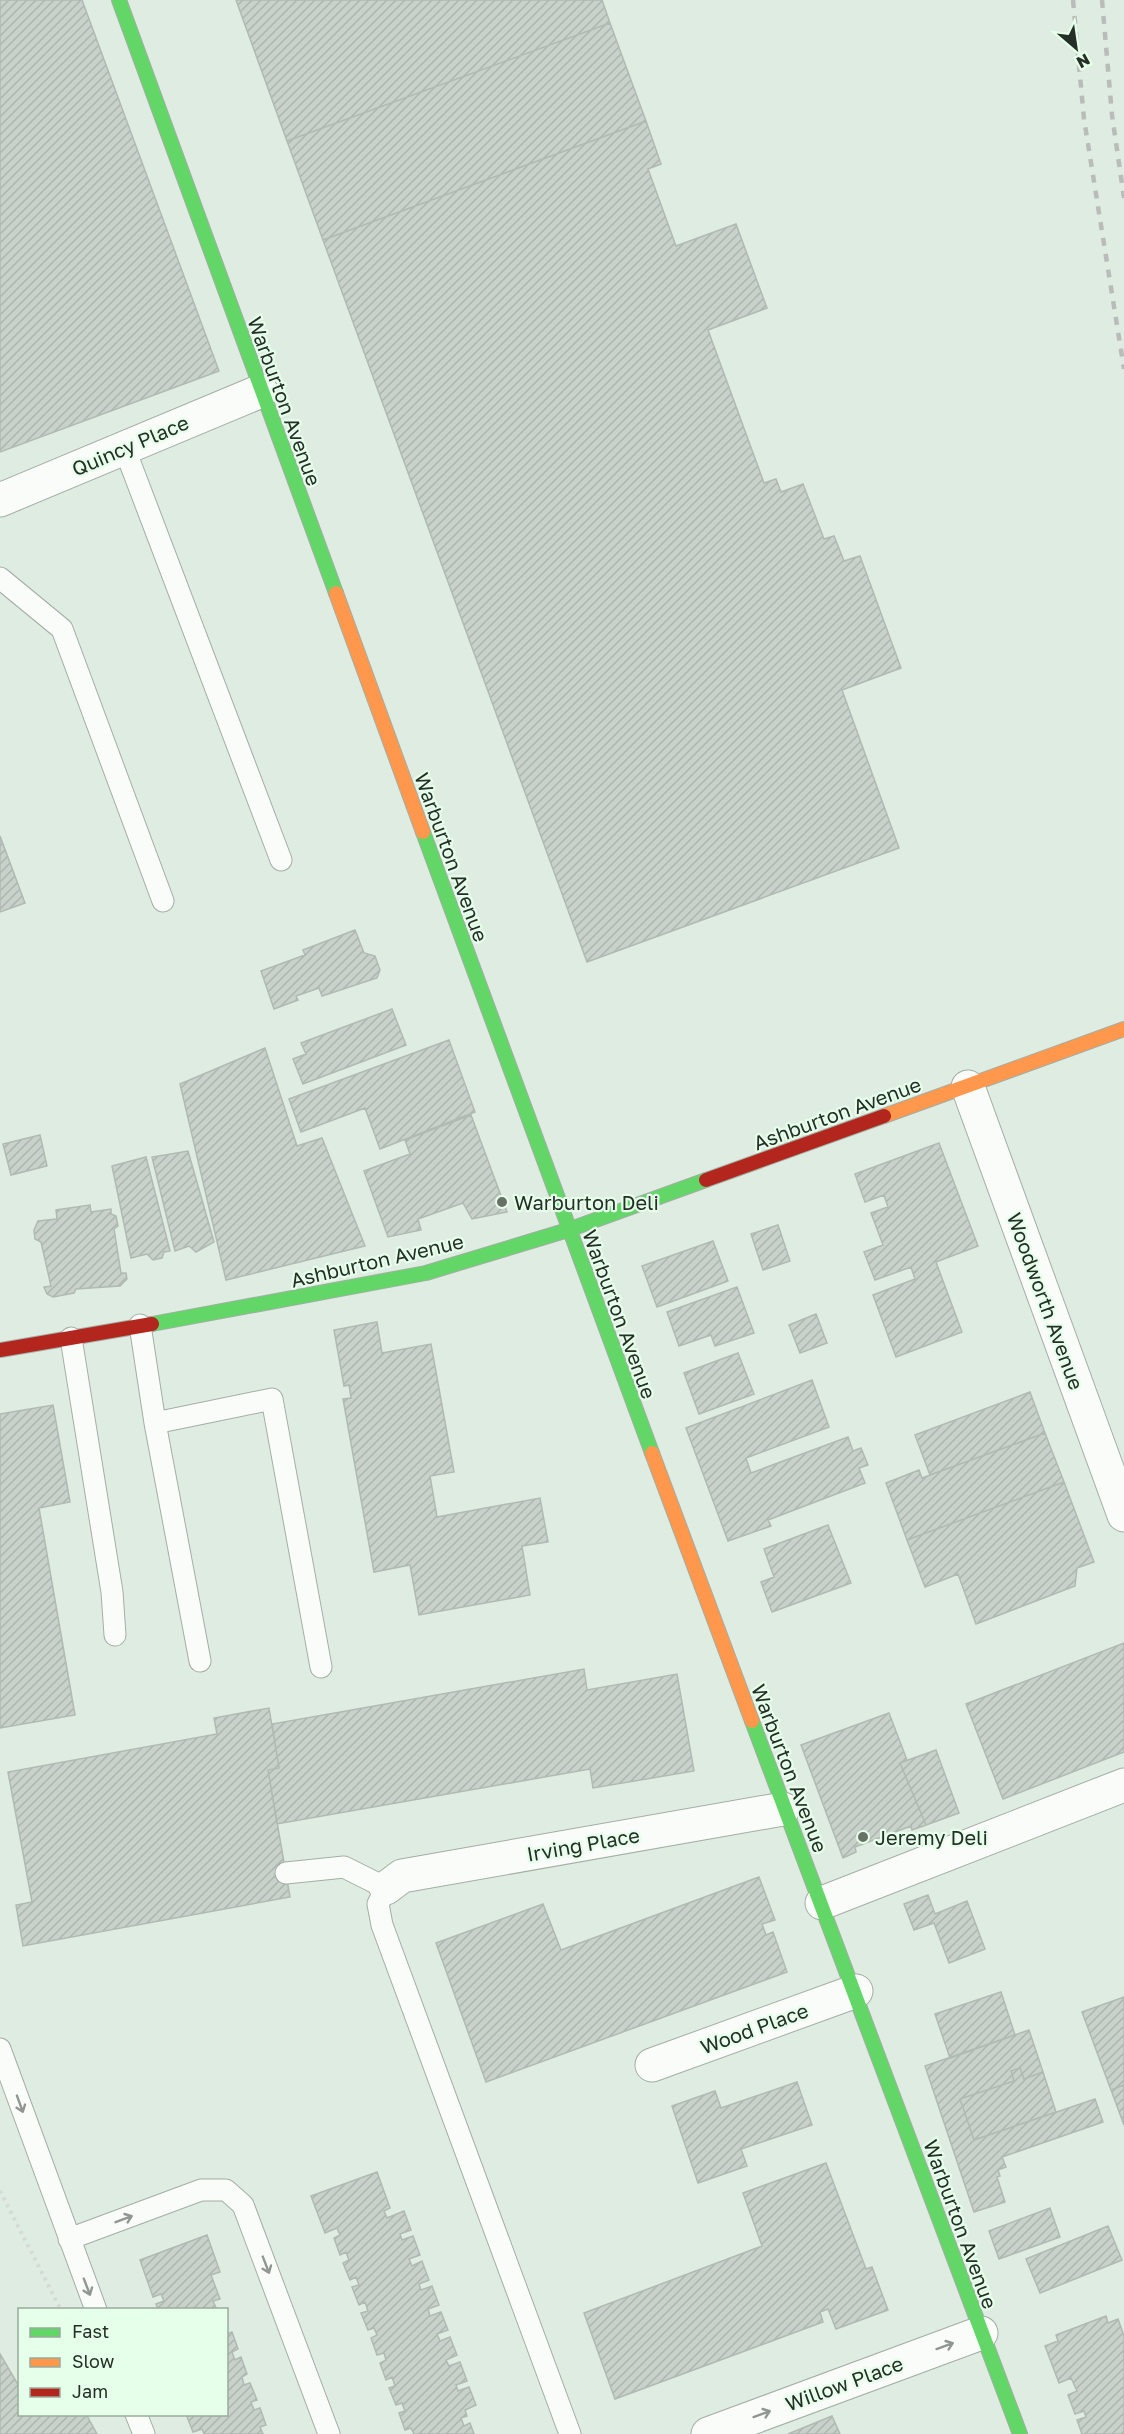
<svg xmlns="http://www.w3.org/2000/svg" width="1124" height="2434" viewBox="0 0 1124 2434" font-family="'Golos Text',sans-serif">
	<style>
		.building { fill: url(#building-hatch); stroke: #b0bab2; stroke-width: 1.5 }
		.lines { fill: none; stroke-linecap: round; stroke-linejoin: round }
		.lane-casing { stroke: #a3aea5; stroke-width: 23 }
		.street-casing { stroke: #a3aea5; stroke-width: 35 }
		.fast-casing { stroke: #a3aea5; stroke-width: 16 }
		.slow-casing { stroke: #a3aea5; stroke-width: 16 }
		.jam-casing { stroke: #a3aea5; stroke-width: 16 }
		.path { stroke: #d6dad7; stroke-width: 4; stroke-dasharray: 3 4.5; stroke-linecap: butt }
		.lane { stroke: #fafcfa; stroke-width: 21 }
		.street { stroke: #fafcfa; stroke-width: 33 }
		.fast { stroke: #63d668; stroke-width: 14 }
		.slow { stroke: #ff974d; stroke-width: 14 }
		.jam { stroke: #b3261e; stroke-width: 14 }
		.rail { stroke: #b9bcb9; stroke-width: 4.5; stroke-dasharray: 8 8; stroke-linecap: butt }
		.oneway { stroke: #909690 }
		.poi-dot { fill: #677168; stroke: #e6ffea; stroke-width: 2 }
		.labels { text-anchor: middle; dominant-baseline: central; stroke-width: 4.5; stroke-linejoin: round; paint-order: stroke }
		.street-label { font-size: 20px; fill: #262f27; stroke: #e6ffea }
		.poi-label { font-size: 20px; fill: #262f27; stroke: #e6ffea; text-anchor: start }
	</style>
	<defs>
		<pattern id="building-hatch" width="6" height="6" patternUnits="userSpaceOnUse" patternTransform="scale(1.5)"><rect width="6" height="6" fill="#c8d2ca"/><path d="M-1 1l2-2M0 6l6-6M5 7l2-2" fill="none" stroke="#acb5ae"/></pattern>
	</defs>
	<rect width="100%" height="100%" fill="#dfece1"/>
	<!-- building -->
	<path class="building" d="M 0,0 L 82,0 L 219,371 L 0,452 Z
		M 236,0 L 602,0 L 610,23 L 287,141 Z
		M 610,23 L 646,121 L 323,240 L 287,141 Z
		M 646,121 L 661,164 L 648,169 L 676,246 L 736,224 L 767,308 L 708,330 L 764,483 L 776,479 L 781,492 L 803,484 L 824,539 L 834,536 L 844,561 L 860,556 L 901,668 L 842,690 L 899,848 L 587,962 L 323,240 Z
		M 0,836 L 25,903 L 0,912 Z
		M 355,930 L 364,953 L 375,956 L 380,970 L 377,978 L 322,996 L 319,988 L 296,996 L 298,1000 L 274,1009 L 261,971 L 305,955 L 303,950 Z
		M 392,1009 L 406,1045 L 303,1084 L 293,1059 L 306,1054 L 301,1043 Z
		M 449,1040 L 475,1112 L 380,1149 L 365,1108 L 301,1132 L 289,1099 Z
		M 265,1048 L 297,1146 L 322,1138 L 365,1246 L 226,1280 L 180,1084 Z
		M 471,1115 L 507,1212 L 472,1219 L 463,1203 L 418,1219 L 421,1230 L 388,1237 L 364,1171 L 410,1154 L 405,1140 Z
		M 40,1135 L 47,1166 L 11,1175 L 3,1144 Z
		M 939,1143 L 978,1246 L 936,1262 L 962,1332 L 896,1357 L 873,1295 L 915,1279 L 911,1267 L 875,1280 L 864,1252 L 883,1245 L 871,1213 L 888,1207 L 884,1195 L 865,1202 L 855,1174 Z
		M 188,1151 L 214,1242 L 196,1252 L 189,1246 L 175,1251 L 152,1157 Z
		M 146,1157 L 170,1251 L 164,1252 L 162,1258 L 153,1260 L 147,1254 L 131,1258 L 112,1166 Z
		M 90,1205 L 91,1212 L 111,1209 L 111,1214 L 116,1216 L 118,1226 L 114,1229 L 121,1273 L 126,1273 L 127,1279 L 120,1286 L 76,1289 L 74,1293 L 53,1297 L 47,1294 L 44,1287 L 51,1286 L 41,1242 L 35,1239 L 34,1230 L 38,1221 L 57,1219 L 56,1210 Z
		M 778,1225 L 790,1261 L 763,1270 L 751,1234 Z
		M 713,1241 L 728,1281 L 657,1307 L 642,1266 Z
		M 737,1287 L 754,1333 L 715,1346 L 711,1335 L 679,1346 L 667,1312 Z
		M 816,1314 L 827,1343 L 800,1353 L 789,1325 Z
		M 377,1322 L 382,1353 L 431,1344 L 454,1472 L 430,1476 L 437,1517 L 540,1498 L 548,1542 L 522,1546 L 530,1595 L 419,1615 L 410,1565 L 374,1572 L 343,1399 L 351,1398 L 349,1385 L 344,1386 L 334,1330 Z
		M 738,1353 L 754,1394 L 699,1414 L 684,1373 Z
		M 812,1380 L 829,1427 L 746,1458 L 751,1473 L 848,1437 L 853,1451 L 861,1448 L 868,1465 L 859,1468 L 865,1483 L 768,1520 L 771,1526 L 728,1541 L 686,1428 Z
		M 1030,1392 L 1045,1433 L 930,1475 L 915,1435 Z
		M 53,1405 L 70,1502 L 39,1508 L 75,1715 L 0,1728 L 0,1414 Z
		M 1045,1433 L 1064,1482 L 907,1540 L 886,1483 L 919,1470 L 922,1478 Z
		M 1064,1482 L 1094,1562 L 1077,1568 L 1075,1586 L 976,1624 L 958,1574 L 925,1587 L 907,1540 Z
		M 828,1525 L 851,1583 L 772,1612 L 761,1582 L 774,1577 L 764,1549 Z
		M 1124,1643 L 1124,1752 L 1003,1799 L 966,1704 Z
		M 584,1669 L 587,1690 L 677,1674 L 694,1771 L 593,1788 L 590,1769 L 277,1824 L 268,1770 L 279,1768 L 272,1724 Z
		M 269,1708 L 279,1768 L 268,1770 L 290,1897 L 23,1946 L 16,1905 L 32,1902 L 8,1772 L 217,1734 L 214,1718 Z
		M 889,1713 L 907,1760 L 900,1763 L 926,1825 L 912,1830 L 911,1826 L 855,1847 L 856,1852 L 843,1858 L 801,1745 Z
		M 936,1750 L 959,1813 L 926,1825 L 900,1763 Z
		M 759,1877 L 775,1920 L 762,1924 L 766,1935 L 773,1932 L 787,1972 L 486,2082 L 436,1943 L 543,1904 L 561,1950 Z
		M 928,1895 L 935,1914 L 967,1901 L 985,1949 L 949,1963 L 934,1923 L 914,1930 L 904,1904 Z
		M 1001,1992 L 1015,2035 L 950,2058 L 935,2014 Z
		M 1124,1997 L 1124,2085 L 1111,2090 L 1082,2012 Z
		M 1029,2030 L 1043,2072 L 1024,2079 L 1020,2068 L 1011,2071 L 1014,2081 L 960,2099 L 974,2140 L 1095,2099 L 1103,2122 L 1002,2157 L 1006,2167 L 998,2170 L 1000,2176 L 997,2177 L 1005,2202 L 974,2212 L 925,2066 Z
		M 1020,2068 L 1024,2079 L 1043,2072 L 1056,2112 L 974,2140 L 960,2099 L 1014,2081 L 1011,2071 Z
		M 797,2082 L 812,2125 L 741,2149 L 747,2166 L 698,2183 L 672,2106 L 715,2091 L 721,2108 Z
		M 1124,2085 L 1124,2125 L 1111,2090 Z
		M 826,2163 L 866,2269 L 872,2267 L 888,2310 L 836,2329 L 828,2309 L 820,2312 L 823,2322 L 615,2399 L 584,2313 L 762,2246 L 743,2193 Z
		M 377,2172 L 390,2208 L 384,2211 L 387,2218 L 404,2211 L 411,2230 L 400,2234 L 402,2240 L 413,2236 L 420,2255 L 409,2259 L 412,2266 L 422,2261 L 429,2280 L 419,2284 L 421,2290 L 432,2286 L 439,2305 L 428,2309 L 430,2316 L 441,2312 L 448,2330 L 437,2334 L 440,2341 L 450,2337 L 457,2355 L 446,2360 L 449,2366 L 460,2362 L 467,2381 L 456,2385 L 458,2391 L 469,2387 L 476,2405 L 465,2410 L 467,2416 L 461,2418 L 464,2426 L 470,2423 L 474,2434 L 414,2434 L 411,2428 L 405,2430 L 399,2413 L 405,2411 L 402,2403 L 396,2405 L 389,2388 L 395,2386 L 392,2377 L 386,2380 L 380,2363 L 386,2360 L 384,2353 L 377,2355 L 371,2338 L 377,2335 L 374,2328 L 368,2330 L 361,2313 L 368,2311 L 365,2302 L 359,2305 L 352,2287 L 359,2285 L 356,2277 L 350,2280 L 343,2263 L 349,2260 L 346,2252 L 340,2255 L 334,2238 L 340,2235 L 337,2228 L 325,2233 L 311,2196 Z
		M 1050,2208 L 1060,2237 L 999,2259 L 989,2231 Z
		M 1108,2226 L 1122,2260 L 1040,2293 L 1026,2259 Z
		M 207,2235 L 220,2272 L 211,2275 L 220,2299 L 213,2301 L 217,2310 L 158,2310 L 156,2304 L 164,2301 L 161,2294 L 153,2297 L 140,2260 Z
		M 1106,2316 L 1108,2323 L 1118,2319 L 1124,2336 L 1124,2434 L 1082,2434 L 1077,2420 L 1086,2417 L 1084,2411 L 1075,2414 L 1068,2395 L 1077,2391 L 1071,2378 L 1059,2383 L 1045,2346 L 1058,2341 L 1056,2335 Z
		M 232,2332 L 238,2349 L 232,2352 L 235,2360 L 241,2357 L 247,2374 L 242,2377 L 244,2385 L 250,2383 L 257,2400 L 251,2402 L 254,2410 L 260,2408 L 266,2425 L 260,2427 L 263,2434 L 204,2434 L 202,2429 L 193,2432 L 186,2414 L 226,2414 L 226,2334 Z
		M 0,2354 L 20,2388 L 20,2414 L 86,2414 L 97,2434 L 0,2434 Z
		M 832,2416 L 840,2434 L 788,2434 Z"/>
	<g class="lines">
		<defs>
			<path id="lane" d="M 124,447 L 281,860
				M 0,578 L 62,629 L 163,901
				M 140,1325 L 155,1423 L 200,1661
				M 71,1338 L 112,1592 L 115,1635
				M 155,1423 L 272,1399 L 321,1667
				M 286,1873 L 344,1867 L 386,1888 L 378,1904 L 382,1925 L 570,2434
				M 0,2049 L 96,2310
				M 69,2239 L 201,2190 L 226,2190 L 243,2205 L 329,2434
				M 136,2414 L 144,2434"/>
			<path id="street" d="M 0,500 L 261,391
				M 968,1087 L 1124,1515
				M 386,1888 L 402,1876 L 783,1809
				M 822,1903 L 1124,1785
				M 652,2065 L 856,1991
				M 708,2434 L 981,2333"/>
			<path id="fast" d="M 119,0 L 336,593
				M 423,832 L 652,1453
				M 152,1324 L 426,1273 L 568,1230 L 706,1180
				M 752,1721 L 1020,2434"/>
			<path id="slow" d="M 336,593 L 423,832
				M 884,1116 L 1124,1029
				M 652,1453 L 752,1721"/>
			<path id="jam" d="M 706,1180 L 884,1116
				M 0,1350 L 152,1324"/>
		</defs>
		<!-- lane casing -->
		<use href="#lane" class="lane-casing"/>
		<!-- street casing -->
		<use href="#street" class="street-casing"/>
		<!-- fast casing -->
		<use href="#fast" class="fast-casing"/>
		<!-- slow casing -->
		<use href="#slow" class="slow-casing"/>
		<!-- jam casing -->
		<use href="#jam" class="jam-casing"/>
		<!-- path -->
		<path class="path" d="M 0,2191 L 61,2310"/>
		<!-- lane -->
		<use href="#lane" class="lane"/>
		<!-- street -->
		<use href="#street" class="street"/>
		<!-- fast -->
		<use href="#fast" class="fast"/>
		<!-- slow -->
		<use href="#slow" class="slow"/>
		<!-- jam -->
		<use href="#jam" class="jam"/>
		<!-- rail -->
		<path class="rail" d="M 1073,0 L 1084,119 L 1124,369
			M 1102,0 L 1112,115 L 1124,198"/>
	</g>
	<!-- one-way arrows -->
	<defs><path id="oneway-shaft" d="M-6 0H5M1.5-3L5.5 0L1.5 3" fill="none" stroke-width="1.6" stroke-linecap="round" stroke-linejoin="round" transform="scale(1.5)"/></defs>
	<g class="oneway">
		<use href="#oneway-shaft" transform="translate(20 2104) rotate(70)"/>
		<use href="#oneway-shaft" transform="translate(124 2219) rotate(-21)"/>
		<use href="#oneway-shaft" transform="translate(266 2265) rotate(69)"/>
		<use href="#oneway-shaft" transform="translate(87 2287) rotate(69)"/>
		<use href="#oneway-shaft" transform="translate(945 2346) rotate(-20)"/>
		<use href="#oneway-shaft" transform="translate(762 2414) rotate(-20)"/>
	</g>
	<!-- markers -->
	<g class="poi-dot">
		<circle cx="502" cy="1202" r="6"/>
		<circle cx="863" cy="1837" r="6"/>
	</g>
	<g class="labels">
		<!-- street labels -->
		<g class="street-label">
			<text transform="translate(285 401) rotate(70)">Warburton Avenue</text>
			<text transform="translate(130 445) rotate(-23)">Quincy Place</text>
			<text transform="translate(452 857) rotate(70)">Warburton Avenue</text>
			<text transform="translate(837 1113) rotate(-20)">Ashburton Avenue</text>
			<text transform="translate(377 1260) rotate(-13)">Ashburton Avenue</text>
			<text transform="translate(1046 1301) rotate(70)">Woodworth Avenue</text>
			<text transform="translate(620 1314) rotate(70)">Warburton Avenue</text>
			<text transform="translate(790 1768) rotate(69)">Warburton Avenue</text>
			<text transform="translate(583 1844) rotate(-10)">Irving Place</text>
			<text transform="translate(754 2028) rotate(-20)">Wood Place</text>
			<text transform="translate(961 2224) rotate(70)">Warburton Avenue</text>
			<text transform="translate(844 2383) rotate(-20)">Willow Place</text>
		</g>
		<!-- poi labels -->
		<g class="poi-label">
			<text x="514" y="1202">Warburton Deli</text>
			<text x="875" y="1837">Jeremy Deli</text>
		</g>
	</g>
	<!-- legend -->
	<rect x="18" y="2308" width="210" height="108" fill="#e6ffea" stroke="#99ac9c" stroke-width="1.5"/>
	<rect x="30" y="2328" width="30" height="9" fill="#63d668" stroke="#99ac9c" stroke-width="1.5"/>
	<text x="72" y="2338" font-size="18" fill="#262f27">Fast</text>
	<rect x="30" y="2358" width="30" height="9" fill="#ff974d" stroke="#99ac9c" stroke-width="1.5"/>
	<text x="72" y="2368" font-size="18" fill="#262f27">Slow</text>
	<rect x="30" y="2388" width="30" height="9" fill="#b3261e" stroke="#99ac9c" stroke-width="1.5"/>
	<text x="72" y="2398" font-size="18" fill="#262f27">Jam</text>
	<!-- north arrow -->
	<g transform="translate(1076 48) rotate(151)" stroke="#e6ffea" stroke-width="4.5" paint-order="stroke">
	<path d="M0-4.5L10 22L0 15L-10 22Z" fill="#262f27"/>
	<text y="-9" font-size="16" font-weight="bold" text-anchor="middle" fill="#262f27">N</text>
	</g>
</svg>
